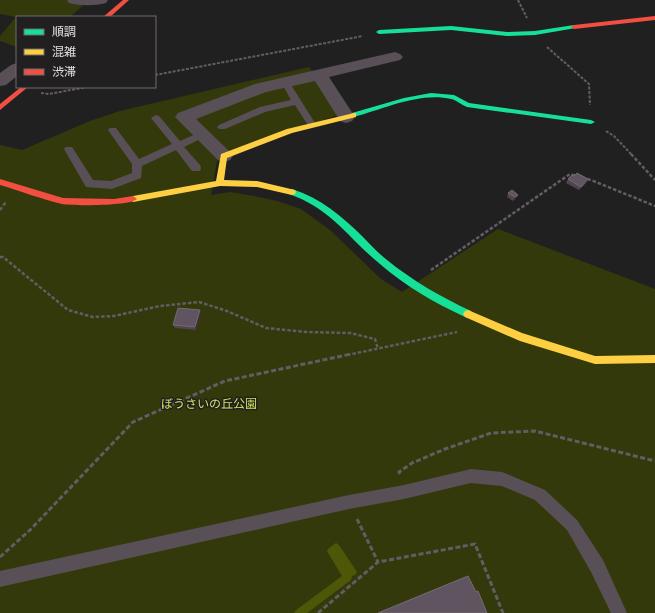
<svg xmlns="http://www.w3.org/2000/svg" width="655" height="613" viewBox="0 0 655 613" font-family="'Varela Round','Noto Sans JP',sans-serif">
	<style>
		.green { fill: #34390c }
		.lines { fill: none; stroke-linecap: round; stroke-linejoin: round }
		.stream { fill: #4e5608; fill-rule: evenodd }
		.path-far2 { stroke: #625d62; stroke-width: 2; stroke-dasharray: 3 1.5; stroke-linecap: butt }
		.path-far1 { stroke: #625d62; stroke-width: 2.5; stroke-dasharray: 3.5 2; stroke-linecap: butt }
		.path { stroke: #625d62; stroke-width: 3; stroke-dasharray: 5 2.5; stroke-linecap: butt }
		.lane { fill: #594f57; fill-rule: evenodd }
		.street { fill: #594f57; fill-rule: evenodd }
		.fast { fill: #16e098; fill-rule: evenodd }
		.slow { fill: #ffcf43; fill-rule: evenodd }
		.jam { fill: #f24e42; fill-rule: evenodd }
		.wall { fill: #4f444f }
		.shaded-wall { fill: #362e36 }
		.building { fill: #5f545f; stroke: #736a73 }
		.labels { text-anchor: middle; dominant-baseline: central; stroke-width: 3; stroke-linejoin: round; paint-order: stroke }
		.park-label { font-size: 12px; fill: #cfe15f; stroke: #221f21 }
	</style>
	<rect width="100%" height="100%" fill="#212021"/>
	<!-- green -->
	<path class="green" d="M 0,0 L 89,0 L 70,17 L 17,17 L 17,47 L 0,41 L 0,36 L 16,17 L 0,14 Z
		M 309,67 L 340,114 L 217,161 L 211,195 L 230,192 L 254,196 L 277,201 L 301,209 L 330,230 L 381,279 L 402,292 L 498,229 L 655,289 L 655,613 L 0,613 L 0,145 L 22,150 L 90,121 L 120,111 Z"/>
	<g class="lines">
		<!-- stream -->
		<path class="stream" d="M 336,543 L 339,545 L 357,572 L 355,575 L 352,576 L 351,580 L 307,613 L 294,613 L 296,610 L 342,576 L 327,551 L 329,548 Z"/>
		<!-- path-far2 -->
		<path class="path-far2" d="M 518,0 L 527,18
			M 547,47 L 589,84 L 590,105
			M 155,75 L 363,36
			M 41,93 L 49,94 L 87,87
			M 606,131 L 614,136 L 632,155"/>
		<!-- path-far1 -->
		<path class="path-far1" d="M 631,154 L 655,180
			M 0,210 L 6,202
			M 0,257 L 3,257 L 68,310 L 93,317 L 114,316 L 160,306 L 199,302 L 227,311 L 266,328 L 306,332 L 350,333 L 375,339 L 378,349
			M 431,270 L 570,174 L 591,180 L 655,206
			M 347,355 L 457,332"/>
		<!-- path -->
		<path class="path" d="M 400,474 L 399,472 L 412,463 L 445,449 L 491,433 L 535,431 L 655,461
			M 357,519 L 378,562
			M 0,557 L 30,530 L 133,422 L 225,381 L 351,354
			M 318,613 L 378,562 L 475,544 L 503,613"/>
		<!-- lane -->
		<path class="lane" d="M 285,79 L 288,80 L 315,123 L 317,125 L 315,127 L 309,127 L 295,105 L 265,112 L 225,129 L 219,129 L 217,127 L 219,125 L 260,107 L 291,100 L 281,82 Z
			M 156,115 L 159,116 L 180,141 L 198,133 L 204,133 L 206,135 L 204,137 L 184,147 L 200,165 L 201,168 L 200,171 L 192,171 L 176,150 L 142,166 L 141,178 L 112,189 L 86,187 L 64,149 L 66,147 L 72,147 L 93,180 L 111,181 L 132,173 L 132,164 L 108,130 L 110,128 L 116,128 L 139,159 L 172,144 L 151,118 Z
			M 471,469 L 502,472 L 545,490 L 577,520 L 603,560 L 627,613 L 611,613 L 591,572 L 567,530 L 535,500 L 502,486 L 471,483 L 404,499 L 349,509 L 0,587 L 0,571 L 349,495 L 404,485 Z"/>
		<!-- street -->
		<path class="street" d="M 67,0 L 108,0 L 106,3 C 95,6 80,6 69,3 Z
			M 395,52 L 400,54 L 403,57 L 400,60 L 329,77 L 355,117 L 352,121 L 346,123 L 340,121 L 315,81 L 266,92 L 196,119 L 230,152 L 233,156 L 230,160 L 224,162 L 218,160 L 175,117 L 178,113 L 255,84 Z
			M 17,63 L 17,76 L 6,85 L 0,86 L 0,73 L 11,65 Z"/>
		<!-- fast -->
		<path class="fast" d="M 574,25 L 577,27 L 576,28 L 535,35 L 507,36 L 451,30 L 379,34 L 376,32 L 379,30 L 451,26 L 507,32 L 535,31 Z
			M 431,93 L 454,95 L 469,103 L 591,120 L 595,122 L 591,124 L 467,107 C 461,105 457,100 451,99 C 419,92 384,109 354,117 L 351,115 L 352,113 L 404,98 Z
			M 292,189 C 320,198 342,216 363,237 C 371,245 378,253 387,260 C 413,281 441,297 471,311 L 473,314 L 471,317 L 468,318 L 465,317 C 435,303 405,286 380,264 C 347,237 332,209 289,194 L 288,192 L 289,190 Z"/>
		<!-- slow -->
		<path class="slow" d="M 354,113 L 356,113 L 356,117 L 292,133 L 227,158 L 224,180 L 257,181 L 295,190 L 296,192 L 295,194 L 292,195 L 257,187 L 220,186 L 133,202 L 129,199 L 133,196 L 216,181 L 221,154 L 287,129 Z
			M 468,310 L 522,333 L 595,356 L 655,355 L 655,363 L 595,364 L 520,341 L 465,317 L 463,314 L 465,311 Z"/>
		<!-- jam -->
		<path class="jam" d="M 123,0 L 129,0 L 110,17 L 103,17 Z
			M 655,16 L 655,20 L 574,29 L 571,27 L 574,25 Z
			M 21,87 L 28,87 L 0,110 L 0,104 Z
			M 0,179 L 63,198 L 114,199 L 133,196 L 137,199 C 131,206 73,206 62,204 C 41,199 20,191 0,185 Z"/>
	</g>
	<!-- wall -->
	<path class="wall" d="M 574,176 L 588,179 L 586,183 L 579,190 L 566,183 L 568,179 Z
		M 508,193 L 518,195 L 516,198 L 513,201 L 507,197 Z
		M 201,313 L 196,330 L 175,328 L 173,325 Z
		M 468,576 L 475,592 L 478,591 L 487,613 L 377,613 L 464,577 Z"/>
	<!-- shaded-wall -->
	<path class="shaded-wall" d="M 588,179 L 586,183 L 579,190 L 581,187 Z
		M 518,195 L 516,198 L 513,201 L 515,197 Z
		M 200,310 L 201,313 L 196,330 L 195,327 Z"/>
	<!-- building -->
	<path class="building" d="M 577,173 L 588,179 L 581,187 L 568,179 L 572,175 L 574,176 Z
		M 512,190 L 518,195 L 515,197 L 508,193 Z
		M 178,308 L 200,310 L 195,327 L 173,325 Z
		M 468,576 L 476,592 L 478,591 L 487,613 L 378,613 Z"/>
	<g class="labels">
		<!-- park labels -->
		<g class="park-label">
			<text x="209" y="404">ぼうさいの丘公園</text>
		</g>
	</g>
	<!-- legend -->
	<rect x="16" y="16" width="140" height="72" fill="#221f21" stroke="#6f6c6e"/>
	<rect x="24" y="29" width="20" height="6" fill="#16e098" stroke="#6f6c6e"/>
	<text x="52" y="36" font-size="12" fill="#e2dfe1">順調</text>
	<rect x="24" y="49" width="20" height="6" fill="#ffcf43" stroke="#6f6c6e"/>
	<text x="52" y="56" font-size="12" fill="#e2dfe1">混雑</text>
	<rect x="24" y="69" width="20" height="6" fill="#f24e42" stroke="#6f6c6e"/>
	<text x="52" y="76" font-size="12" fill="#e2dfe1">渋滞</text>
</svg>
